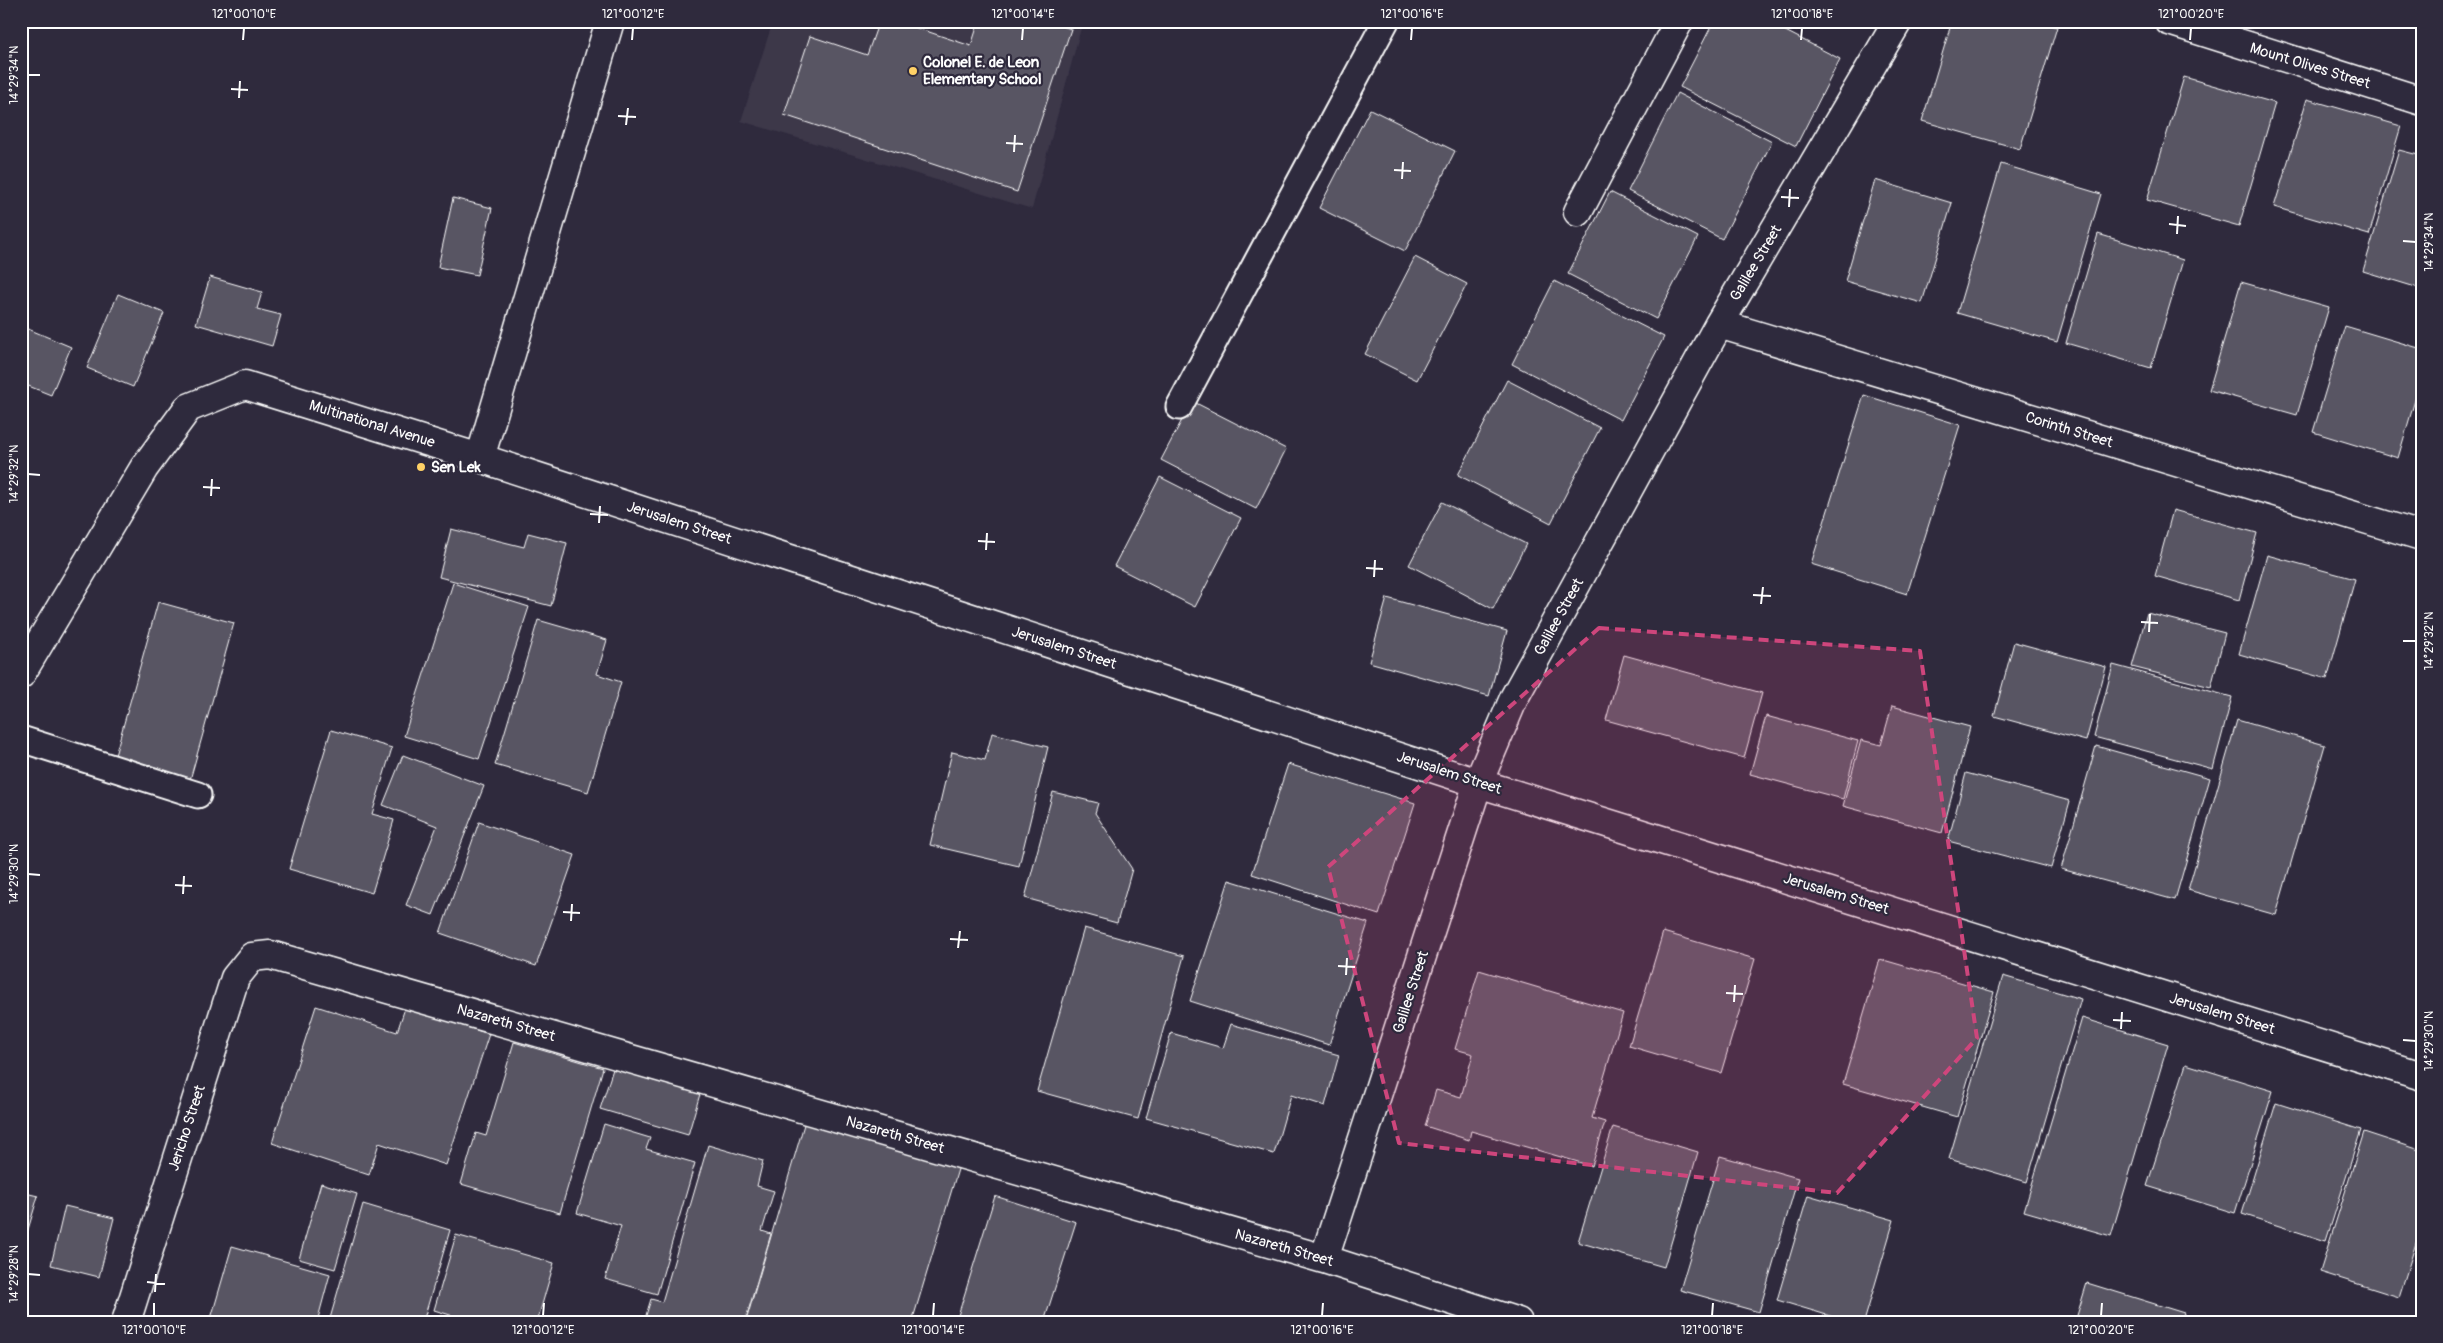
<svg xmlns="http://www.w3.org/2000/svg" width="2443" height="1343" viewBox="0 0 2443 1343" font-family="Pangolin,sans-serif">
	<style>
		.built { fill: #3c3749 }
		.building { fill: #595564; stroke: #fff }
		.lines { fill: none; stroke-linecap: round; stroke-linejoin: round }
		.lane-casing { stroke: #fff; stroke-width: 29 }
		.street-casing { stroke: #fff; stroke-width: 31 }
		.lane { stroke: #2f2a3d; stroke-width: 25 }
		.street { stroke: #2f2a3d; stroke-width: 28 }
		.marked { fill: #ce467c; fill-opacity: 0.2; stroke: #ce467c; stroke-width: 4; stroke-dasharray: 10 6; stroke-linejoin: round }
		.ticks { fill: none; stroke: #fff; stroke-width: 2 }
		.poi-dot { fill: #ffd166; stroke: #2f2a3d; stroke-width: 2 }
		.labels { text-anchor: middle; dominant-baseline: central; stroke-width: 4.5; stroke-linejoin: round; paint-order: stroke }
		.poi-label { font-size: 15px; font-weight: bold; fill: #fff; stroke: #2f2a3d; text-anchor: start }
		.street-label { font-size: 15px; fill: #fff; stroke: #2f2a3d }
		.neatline { fill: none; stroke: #fff; stroke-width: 2 }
		.ticks-label { font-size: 12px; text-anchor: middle; fill: #fff }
	</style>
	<rect width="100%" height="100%" fill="#2f2a3d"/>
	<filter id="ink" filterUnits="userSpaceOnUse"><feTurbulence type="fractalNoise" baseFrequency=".02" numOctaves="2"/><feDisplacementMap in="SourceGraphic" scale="10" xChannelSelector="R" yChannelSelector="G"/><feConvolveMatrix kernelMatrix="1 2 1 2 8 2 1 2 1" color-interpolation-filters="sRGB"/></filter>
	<g filter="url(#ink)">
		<!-- built -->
		<path class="built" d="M 773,21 L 1083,21 L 1032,209 L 741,121 Z"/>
		<!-- building -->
		<path class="building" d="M 879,21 L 896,21 L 971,46 L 979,21 L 1047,21 L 1071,29 L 1017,192 L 784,115 L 810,36 L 867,55 Z
			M 1714,21 L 1766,21 L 1840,59 L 1796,146 L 1680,87 Z
			M 1779,21 L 1802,21 L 1797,31 Z
			M 1952,21 L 2037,21 L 2057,27 L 2020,149 L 1922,121 Z
			M 2184,77 L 2275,103 L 2239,226 L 2147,200 Z
			M 1677,93 L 1772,142 L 1722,239 L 1628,191 Z
			M 2307,99 L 2401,126 L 2369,235 L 2274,207 Z
			M 1370,109 L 1455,151 L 1405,251 L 1319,208 Z
			M 2399,150 L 2422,156 L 2422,289 L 2363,271 Z
			M 2001,164 L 2101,194 L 2057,342 L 1957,313 Z
			M 1875,180 L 1952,203 L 1922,303 L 1845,281 Z
			M 1610,192 L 1698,237 L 1656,319 L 1568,274 Z
			M 453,198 L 492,208 L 477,275 L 438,267 Z
			M 2098,234 L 2183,260 L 2151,368 L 2066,343 Z
			M 1415,257 L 1467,284 L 1417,380 L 1365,354 Z
			M 210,277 L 262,292 L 257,309 L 281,315 L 272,346 L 196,324 Z
			M 1554,281 L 1664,337 L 1621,420 L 1512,364 Z
			M 2241,282 L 2329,307 L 2297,415 L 2209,390 Z
			M 118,294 L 164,313 L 133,387 L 87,368 Z
			M 21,326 L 71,347 L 51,395 L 21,383 Z
			M 2345,326 L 2422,349 L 2422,376 L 2398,458 L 2313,432 Z
			M 1507,380 L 1600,428 L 1551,523 L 1458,475 Z
			M 1864,395 L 1960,425 L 1907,594 L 1811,564 Z
			M 1192,401 L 1286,449 L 1256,509 L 1161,460 Z
			M 1160,477 L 1241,518 L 1195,607 L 1114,566 Z
			M 1442,502 L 1526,544 L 1493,609 L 1409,565 Z
			M 2173,510 L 2257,533 L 2239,600 L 2155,576 Z
			M 451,529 L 524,547 L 528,533 L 567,543 L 551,606 L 439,577 Z
			M 2267,555 L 2355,579 L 2327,679 L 2239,654 Z
			M 453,583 L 529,607 L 479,759 L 404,736 Z
			M 1387,598 L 1507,631 L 1489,696 L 1369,662 Z
			M 158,602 L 234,623 L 190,780 L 114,759 Z
			M 2147,613 L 2225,633 L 2211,687 L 2132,667 Z
			M 538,620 L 607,640 L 597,674 L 621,682 L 588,792 L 495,765 Z
			M 2014,642 L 2106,667 L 2086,741 L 1994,716 Z
			M 1624,655 L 1762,693 L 1744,758 L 1606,720 Z
			M 2113,665 L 2232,697 L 2213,769 L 2094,737 Z
			M 1892,706 L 1970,727 L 1942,833 L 1843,806 L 1861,740 L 1881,745 Z
			M 1766,716 L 1858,741 L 1843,799 L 1750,774 Z
			M 2237,720 L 2325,745 L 2276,915 L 2188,890 Z
			M 331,730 L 392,748 L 372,814 L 394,820 L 372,893 L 289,869 Z
			M 992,733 L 1048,747 L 1019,866 L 930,845 L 952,752 L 985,760 Z
			M 2096,746 L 2210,778 L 2175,900 L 2061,869 Z
			M 403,755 L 484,786 L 433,915 L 406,905 L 437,826 L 383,805 Z
			M 1288,764 L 1415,803 L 1379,915 L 1252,874 Z
			M 1966,773 L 2070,801 L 2051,868 L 1948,841 Z
			M 1053,792 L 1098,803 L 1095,813 L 1132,869 L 1117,923 L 1025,898 Z
			M 479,822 L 575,855 L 536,966 L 440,933 Z
			M 1229,880 L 1368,923 L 1329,1045 L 1190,1001 Z
			M 1084,928 L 1184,956 L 1138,1119 L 1037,1091 Z
			M 1663,932 L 1755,959 L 1721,1073 L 1629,1046 Z
			M 1880,959 L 1994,992 L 1957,1117 L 1843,1084 Z
			M 1479,970 L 1623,1013 L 1592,1118 L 1605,1122 L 1592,1166 L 1471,1131 L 1469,1140 L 1425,1126 L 1436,1090 L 1461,1097 L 1473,1054 L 1455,1049 Z
			M 2003,976 L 2081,999 L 2027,1182 L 1949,1159 Z
			M 316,1006 L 397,1032 L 405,1008 L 489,1034 L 446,1165 L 379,1143 L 369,1175 L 272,1143 Z
			M 2082,1018 L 2168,1044 L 2111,1236 L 2024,1211 Z
			M 1231,1024 L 1339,1055 L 1325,1106 L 1291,1095 L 1274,1154 L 1146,1118 L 1171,1033 L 1223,1048 Z
			M 514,1042 L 603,1068 L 560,1213 L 461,1184 L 476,1133 L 486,1136 Z
			M 2186,1064 L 2273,1091 L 2235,1213 L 2147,1186 Z
			M 613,1069 L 700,1094 L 688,1135 L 600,1109 Z
			M 2276,1103 L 2361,1130 L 2326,1241 L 2242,1214 Z
			M 805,1121 L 959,1166 L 912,1322 L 746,1321 Z
			M 604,1124 L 650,1138 L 646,1149 L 695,1163 L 657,1294 L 605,1279 L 621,1226 L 577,1213 Z
			M 1613,1127 L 1698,1152 L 1664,1267 L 1578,1242 Z
			M 2364,1132 L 2422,1151 L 2422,1224 L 2399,1297 L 2320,1272 Z
			M 708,1145 L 763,1161 L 757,1186 L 774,1191 L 762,1231 L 771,1234 L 745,1322 L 724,1319 L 723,1322 L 644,1322 L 651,1299 L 662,1302 Z
			M 1720,1156 L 1798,1178 L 1759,1312 L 1680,1290 Z
			M 321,1183 L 357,1194 L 335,1269 L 299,1259 Z
			M 21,1192 L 38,1196 L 21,1253 Z
			M 1808,1195 L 1894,1220 L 1864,1322 L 1850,1322 L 1777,1300 Z
			M 995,1196 L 1076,1222 L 1044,1322 L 956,1322 Z
			M 363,1204 L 450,1230 L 423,1322 L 329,1322 Z
			M 65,1206 L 114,1218 L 99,1277 L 51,1265 Z
			M 456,1235 L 554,1263 L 537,1322 L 473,1322 L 434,1310 Z
			M 232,1246 L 330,1274 L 317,1322 L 210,1322 Z
			M 2087,1283 L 2184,1313 L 2181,1322 L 2075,1322 Z"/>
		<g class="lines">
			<defs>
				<path id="lane" d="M 1179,407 L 1386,21
					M 21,739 L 198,795"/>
				<path id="street" d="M 2169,21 L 2422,101
					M 1578,212 L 1679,21
					M 1719,324 L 2418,535
					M 480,458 L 610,21
					M 21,674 L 144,468 L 188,408 L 245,385 L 480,458 L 1478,783 L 2422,1076
					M 1324,1259 L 1478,783 L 1514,698 L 1719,324 L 1898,21
					M 126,1322 L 235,978 L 252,957 L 270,955 L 1324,1259 L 1518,1322"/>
			</defs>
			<!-- lane casing -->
			<use href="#lane" class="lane-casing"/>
			<!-- street casing -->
			<use href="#street" class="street-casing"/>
			<!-- lane -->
			<use href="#lane" class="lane"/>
			<!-- street -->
			<use href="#street" class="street"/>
		</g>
	</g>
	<!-- marked area -->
	<path class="marked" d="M 1599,628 L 1920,651 L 1977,1038 L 1837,1193 L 1399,1143 L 1328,867 Z"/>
	<!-- ticks -->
	<path class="ticks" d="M 243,40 L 244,28M 632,40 L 633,28M 1022,40 L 1023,28M 1411,40 L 1412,28M 1801,40 L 1802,28M 2190,40 L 2191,28M 28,75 L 40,75M 231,89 L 248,90M 239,98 L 240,81M 618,116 L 636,117M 626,125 L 628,108M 1006,143 L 1023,144M 1014,152 L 1015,135M 1394,170 L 1411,171M 1402,179 L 1403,162M 1781,197 L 1799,198M 1789,207 L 1790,189M 2169,224 L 2186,226M 2177,234 L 2178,216M 2403,241 L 2416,242M 28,474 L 40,475M 203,487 L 220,488M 211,496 L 212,479M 590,514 L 608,515M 599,523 L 600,506M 978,541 L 995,542M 986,550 L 987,533M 1366,568 L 1383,569M 1374,577 L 1375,560M 1753,595 L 1771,596M 1761,604 L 1763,587M 2141,622 L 2158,623M 2149,632 L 2150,614M 2403,641 L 2416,641M 28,874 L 40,875M 175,885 L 192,886M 183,894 L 184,876M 563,912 L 580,913M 571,921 L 572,904M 950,939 L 968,940M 958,948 L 960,931M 1338,966 L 1355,967M 1346,975 L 1347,958M 1726,993 L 1743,994M 1734,1002 L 1735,985M 2113,1020 L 2131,1021M 2121,1029 L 2122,1012M 2403,1040 L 2416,1041M 28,1274 L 40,1275M 147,1282 L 165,1284M 155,1292 L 156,1274M 154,1316 L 154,1303M 543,1316 L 544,1303M 933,1316 L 934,1303M 1322,1316 L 1323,1303M 1712,1316 L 1713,1303M 2101,1316 L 2102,1303"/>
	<!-- markers -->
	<g class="poi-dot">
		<circle cx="913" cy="71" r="5"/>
		<circle cx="421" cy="467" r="5"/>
	</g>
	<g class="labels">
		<!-- poi labels -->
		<g class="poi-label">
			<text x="923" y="62">Colonel E. de Leon<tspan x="923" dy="17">Elementary School</tspan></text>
			<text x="431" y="467">Sen Lek</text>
		</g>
		<!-- street labels -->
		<g class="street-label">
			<text transform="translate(2310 66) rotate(17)">Mount Olives Street</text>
			<text transform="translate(1756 263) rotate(-59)">Galilee Street</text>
			<text transform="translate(372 424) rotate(17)">Multinational Avenue</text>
			<text transform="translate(2069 430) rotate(17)">Corinth Street</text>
			<text transform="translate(679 523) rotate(18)">Jerusalem Street</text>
			<text transform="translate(1559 617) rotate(-61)">Galilee Street</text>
			<text transform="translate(1064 648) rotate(18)">Jerusalem Street</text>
			<text transform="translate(1449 773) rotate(18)">Jerusalem Street</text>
			<text transform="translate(1836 894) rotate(17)">Jerusalem Street</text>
			<text transform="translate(1411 992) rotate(-72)">Galilee Street</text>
			<text transform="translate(2222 1014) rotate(17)">Jerusalem Street</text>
			<text transform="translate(506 1023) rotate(16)">Nazareth Street</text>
			<text transform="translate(187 1128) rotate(-72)">Jericho Street</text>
			<text transform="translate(895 1135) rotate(16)">Nazareth Street</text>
			<text transform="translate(1284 1248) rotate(16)">Nazareth Street</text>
		</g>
	</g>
	<!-- margin -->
	<rect width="2443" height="1343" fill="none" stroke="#2f2a3d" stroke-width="55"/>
	<rect x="28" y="28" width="2388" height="1288" class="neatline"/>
	<g class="ticks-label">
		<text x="244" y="18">121°00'10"E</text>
		<text x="633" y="18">121°00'12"E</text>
		<text x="1023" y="18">121°00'14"E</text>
		<text x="1412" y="18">121°00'16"E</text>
		<text x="1802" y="18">121°00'18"E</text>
		<text x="2191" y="18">121°00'20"E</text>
		<text transform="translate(14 75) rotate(-90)" y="4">14°29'34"N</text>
		<text transform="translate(2429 242) rotate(-90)" y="4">14°29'34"N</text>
		<text transform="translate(14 474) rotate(-90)" y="4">14°29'32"N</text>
		<text transform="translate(2429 641) rotate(-90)" y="4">14°29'32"N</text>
		<text transform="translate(14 874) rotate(-90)" y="4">14°29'30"N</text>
		<text transform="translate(2429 1041) rotate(-90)" y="4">14°29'30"N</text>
		<text transform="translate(14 1274) rotate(-90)" y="4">14°29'28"N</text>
		<text x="154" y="1334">121°00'10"E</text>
		<text x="543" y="1334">121°00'12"E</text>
		<text x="933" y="1334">121°00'14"E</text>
		<text x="1322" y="1334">121°00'16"E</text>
		<text x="1712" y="1334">121°00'18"E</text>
		<text x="2101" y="1334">121°00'20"E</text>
	</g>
</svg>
